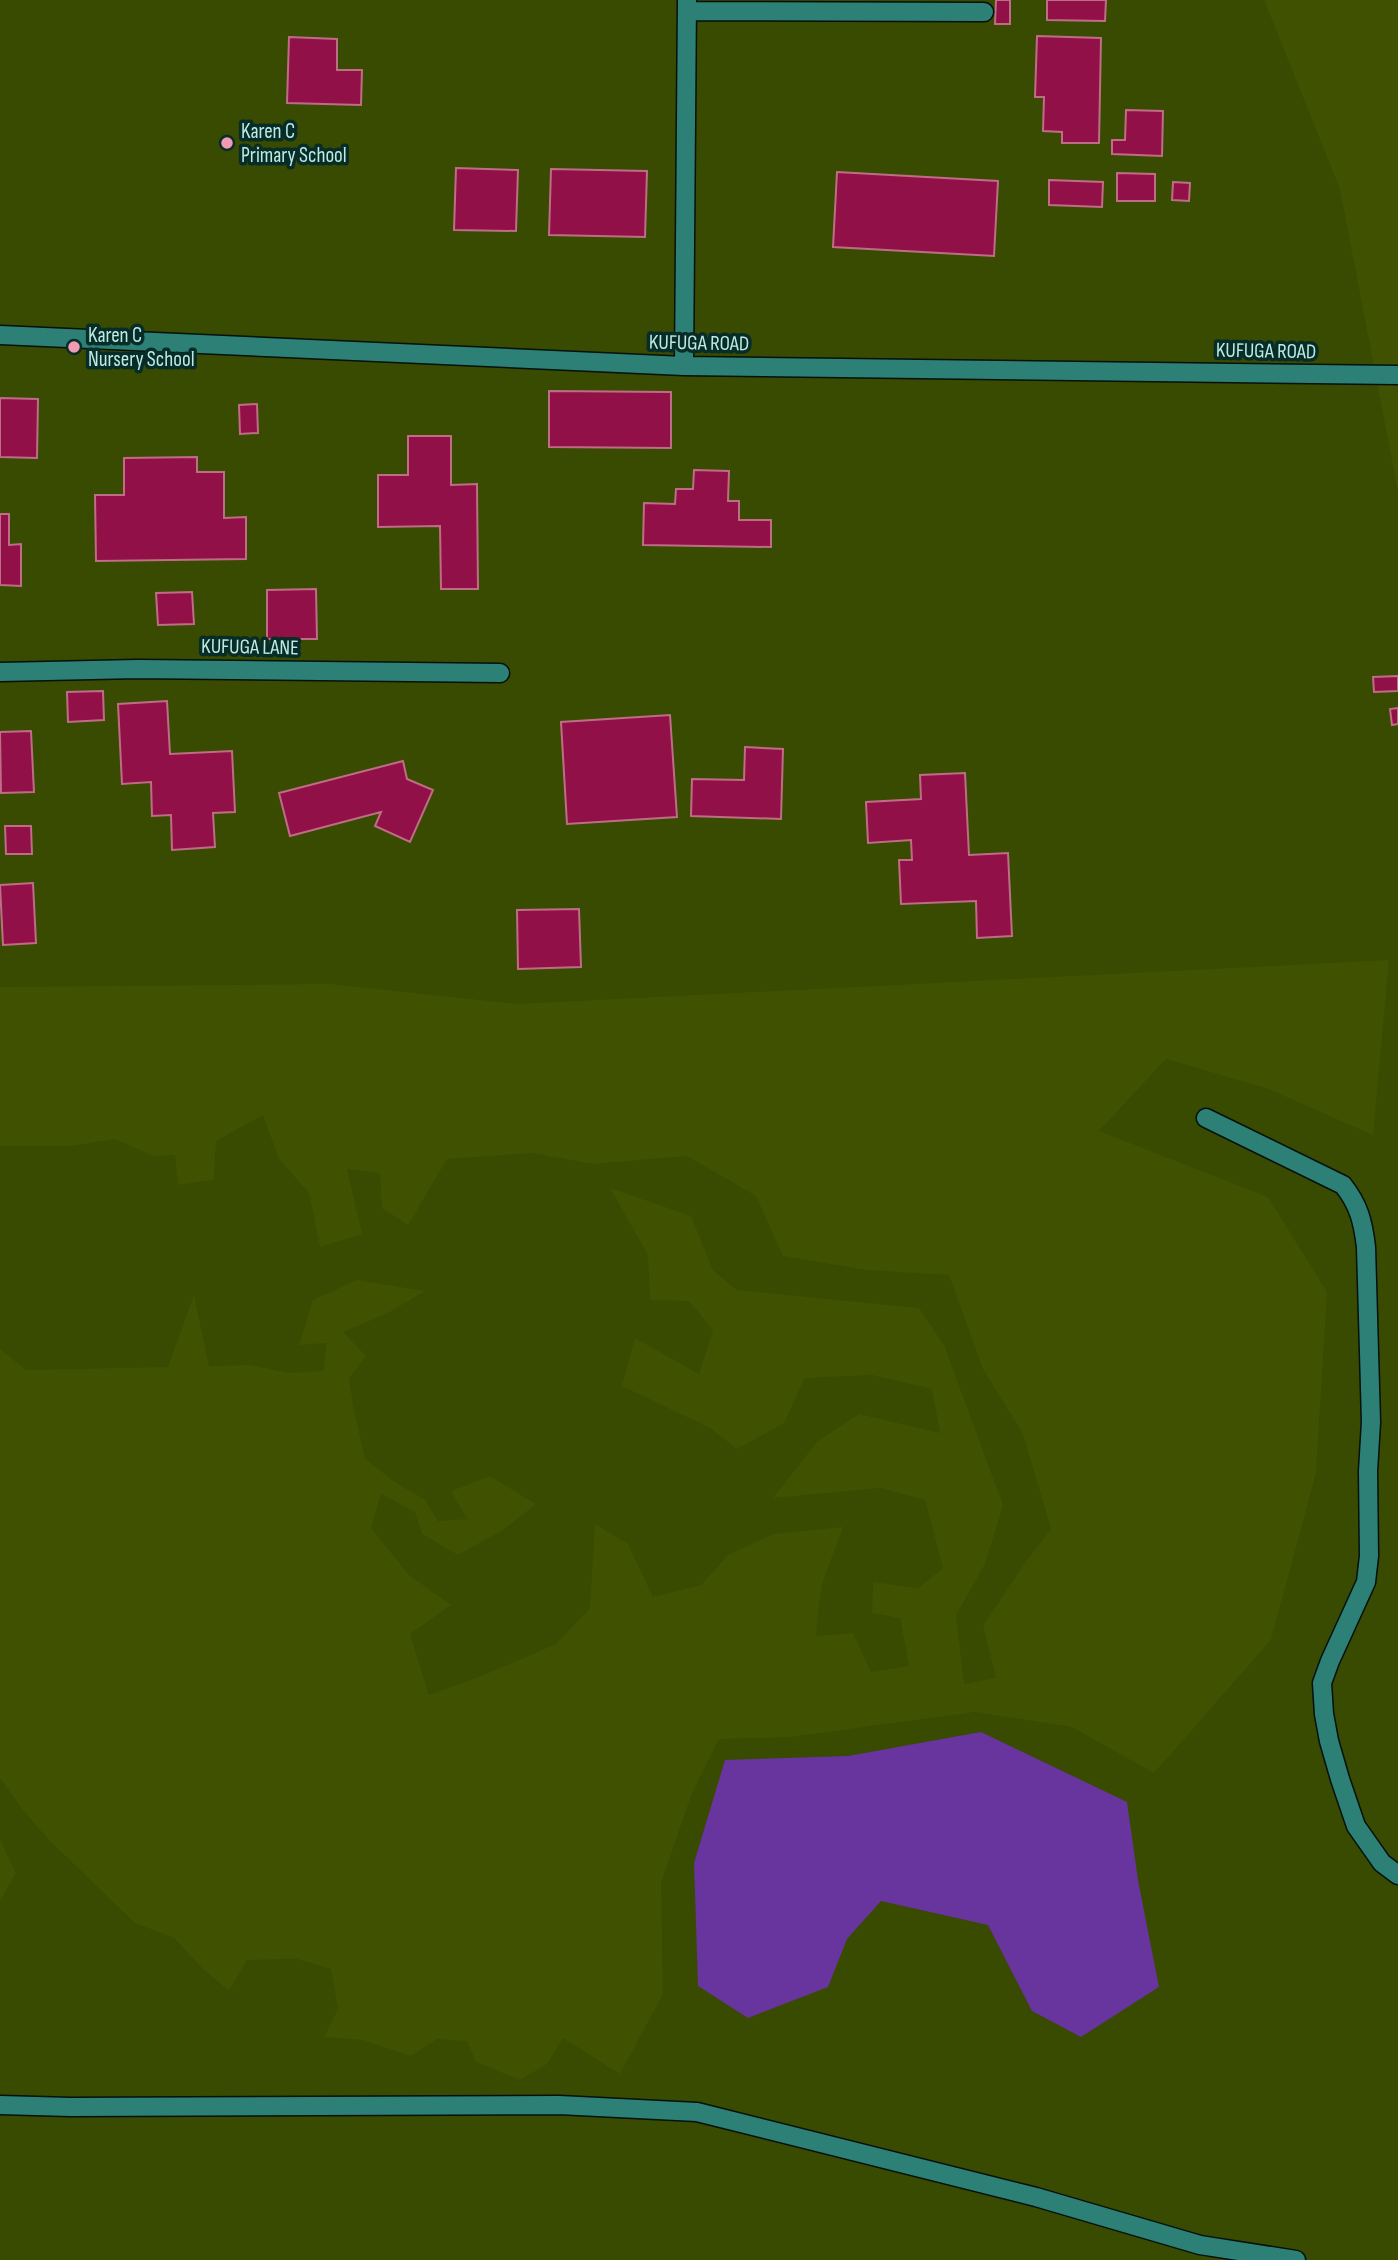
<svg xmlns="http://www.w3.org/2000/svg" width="1398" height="2260" viewBox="0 0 1398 2260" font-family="'Sofia Sans Condensed',sans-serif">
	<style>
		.green { fill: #394a01 }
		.forest { fill: #405202 }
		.water { fill: #68349d }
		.building { fill: #921048; stroke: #bd6e84; stroke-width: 2 }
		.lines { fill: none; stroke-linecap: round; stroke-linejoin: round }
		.minor-casing { stroke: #04110f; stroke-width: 21 }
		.minor { stroke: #2d8075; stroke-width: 18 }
		.poi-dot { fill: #f19ab1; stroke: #082c27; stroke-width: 2.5 }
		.labels { text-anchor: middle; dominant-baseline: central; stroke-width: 7; stroke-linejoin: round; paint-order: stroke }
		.poi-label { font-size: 21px; fill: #bbebe2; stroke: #082c27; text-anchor: start }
		.street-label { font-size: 21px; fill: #bbebe2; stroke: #082c27 }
	</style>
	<rect width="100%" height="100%" fill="#082c27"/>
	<!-- green -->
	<path class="green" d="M 0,0 L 1398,0 L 1398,2260 L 0,2260 Z"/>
	<!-- forest -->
	<path class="forest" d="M 1264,0 L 1398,0 L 1398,492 L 1340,189 Z
		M 1389,960 L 1373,1135 L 1266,1088 L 1166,1059 L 1099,1131 L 1268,1197 L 1327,1292 L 1316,1473 L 1271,1640 L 1154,1773 L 1072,1727 L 975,1712 L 790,1737 L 719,1739 L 692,1793 L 661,1883 L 663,1994 L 620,2074 L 563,2038 L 547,2064 L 520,2080 L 476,2062 L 467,2041 L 437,2039 L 411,2056 L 363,2040 L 324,2037 L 338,2009 L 331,1969 L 297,1959 L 247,1960 L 229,1991 L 204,1970 L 174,1938 L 135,1923 L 49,1840 L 22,1809 L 0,1778 L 0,1349 L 26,1370 L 168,1367 L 194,1295 L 209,1366 L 250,1365 L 288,1373 L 324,1371 L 326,1343 L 299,1345 L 313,1300 L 357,1280 L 425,1291 L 386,1314 L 343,1332 L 366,1356 L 349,1378 L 353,1405 L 365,1459 L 395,1482 L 425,1500 L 438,1521 L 467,1519 L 451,1491 L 490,1476 L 536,1504 L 503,1530 L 458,1555 L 422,1534 L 415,1512 L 381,1494 L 371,1528 L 409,1575 L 451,1605 L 410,1634 L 429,1695 L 484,1675 L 556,1644 L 590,1608 L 595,1524 L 628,1544 L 653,1597 L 701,1585 L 728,1555 L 773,1534 L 843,1527 L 821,1587 L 816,1636 L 853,1633 L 871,1672 L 909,1666 L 900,1618 L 872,1613 L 873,1582 L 918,1588 L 943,1568 L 925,1500 L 881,1488 L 773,1498 L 817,1442 L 859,1414 L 940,1433 L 932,1389 L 872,1375 L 805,1378 L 784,1423 L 737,1449 L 710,1428 L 622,1386 L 635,1338 L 699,1374 L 713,1330 L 689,1301 L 650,1300 L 648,1255 L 610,1188 L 691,1216 L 713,1270 L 737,1290 L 919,1308 L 944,1345 L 1003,1505 L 985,1564 L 956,1615 L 964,1684 L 996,1678 L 983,1626 L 1027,1560 L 1051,1529 L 1023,1434 L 983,1369 L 949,1275 L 866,1270 L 783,1256 L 756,1196 L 687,1156 L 594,1164 L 532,1153 L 447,1159 L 408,1225 L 382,1208 L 380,1173 L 347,1169 L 362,1234 L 320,1247 L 309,1193 L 279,1159 L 263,1115 L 216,1141 L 214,1180 L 178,1185 L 175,1155 L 153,1156 L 115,1139 L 71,1146 L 0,1146 L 0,987 L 330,984 L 517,1004 Z
		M 0,1840 L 16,1873 L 0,1901 Z"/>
	<!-- water -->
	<path class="water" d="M 981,1732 L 1127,1802 L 1138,1880 L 1159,1987 L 1081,2037 L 1032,2011 L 988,1925 L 881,1901 L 847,1939 L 828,1987 L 748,2018 L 698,1986 L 694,1863 L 725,1760 L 848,1756 Z"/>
	<!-- building -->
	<path class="building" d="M 996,0 L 1010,0 L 1010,24 L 995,24 Z
		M 1047,0 L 1106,0 L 1105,21 L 1047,20 Z
		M 1037,36 L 1101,38 L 1099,143 L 1062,143 L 1062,132 L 1043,131 L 1044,97 L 1035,97 Z
		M 289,37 L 337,39 L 337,70 L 362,70 L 361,105 L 287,103 Z
		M 1126,110 L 1163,111 L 1162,156 L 1112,154 L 1112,140 L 1125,140 Z
		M 456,168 L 518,170 L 516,231 L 454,230 Z
		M 551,169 L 647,171 L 645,237 L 549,235 Z
		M 837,172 L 998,181 L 994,256 L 833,247 Z
		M 1117,173 L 1155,174 L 1155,201 L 1117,201 Z
		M 1049,180 L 1103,182 L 1102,207 L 1049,205 Z
		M 1173,182 L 1190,183 L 1189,201 L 1172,200 Z
		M 549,391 L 671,392 L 671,448 L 549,447 Z
		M 0,398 L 38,399 L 37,458 L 0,457 Z
		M 257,404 L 258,433 L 240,434 L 239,405 Z
		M 408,436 L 451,436 L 451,485 L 477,484 L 478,589 L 441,589 L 440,526 L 378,527 L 378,475 L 408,475 Z
		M 197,457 L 197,472 L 224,472 L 224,518 L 246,517 L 246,559 L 96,561 L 95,495 L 124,495 L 124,458 Z
		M 694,470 L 729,471 L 728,501 L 739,501 L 739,520 L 771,520 L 771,547 L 643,545 L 644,503 L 675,504 L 676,489 L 693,489 Z
		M 0,514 L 9,514 L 9,545 L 21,544 L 21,586 L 0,585 Z
		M 316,589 L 317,639 L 267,639 L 267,590 Z
		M 192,592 L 194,624 L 158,625 L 156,593 Z
		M 1398,676 L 1398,691 L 1374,692 L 1373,677 Z
		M 103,691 L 104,720 L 68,722 L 67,692 Z
		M 167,701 L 170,754 L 232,751 L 235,812 L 213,813 L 215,847 L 172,850 L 171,815 L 152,816 L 151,782 L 122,784 L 118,704 Z
		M 1398,708 L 1398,724 L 1392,725 L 1390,709 Z
		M 670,715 L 677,817 L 567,824 L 561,722 Z
		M 31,731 L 34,792 L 1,793 L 0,732 Z
		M 745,747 L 783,749 L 781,819 L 691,816 L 692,779 L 744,780 Z
		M 403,761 L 407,779 L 433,790 L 410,842 L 375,826 L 381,812 L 290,836 L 279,793 Z
		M 965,773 L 969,855 L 1008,853 L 1012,936 L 977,938 L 976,901 L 901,904 L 899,860 L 912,860 L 911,840 L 868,843 L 866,802 L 921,799 L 920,775 Z
		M 5,826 L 31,826 L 32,854 L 6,854 Z
		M 33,883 L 36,943 L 3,945 L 0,885 Z
		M 579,909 L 581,967 L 518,969 L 517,910 Z"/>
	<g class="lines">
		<defs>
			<path id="minor" d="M 687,11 L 984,12
				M 0,335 L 684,366 L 1398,375
				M 684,366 L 687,0
				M 0,672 L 138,669 L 500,673
				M 1206,1118 L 1343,1185 C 1359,1205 1363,1222 1366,1247 L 1371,1422 L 1368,1471 L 1369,1556 L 1366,1582 L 1330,1661 L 1322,1683 L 1324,1714 L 1329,1741 L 1340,1779 L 1356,1826 L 1382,1863 L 1398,1875
				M 0,2105 L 70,2107 L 559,2105 L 697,2112 L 1036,2197 L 1200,2245 L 1296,2260"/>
		</defs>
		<!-- minor casing -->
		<use href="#minor" class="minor-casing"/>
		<!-- minor -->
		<use href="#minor" class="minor"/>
	</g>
	<!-- markers -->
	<g class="poi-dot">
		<circle cx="227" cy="143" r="7"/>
		<circle cx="74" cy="347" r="7"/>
	</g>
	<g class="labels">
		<!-- poi labels -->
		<g class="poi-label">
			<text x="241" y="131">Karen C<tspan x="241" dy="24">Primary School</tspan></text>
			<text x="88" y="335">Karen C<tspan x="88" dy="24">Nursery School</tspan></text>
		</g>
		<!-- street labels -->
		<g class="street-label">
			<text transform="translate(699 343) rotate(1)">KUFUGA ROAD</text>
			<text transform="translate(1266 351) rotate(1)">KUFUGA ROAD</text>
			<text transform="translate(250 647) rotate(1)">KUFUGA LANE</text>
		</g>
	</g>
</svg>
